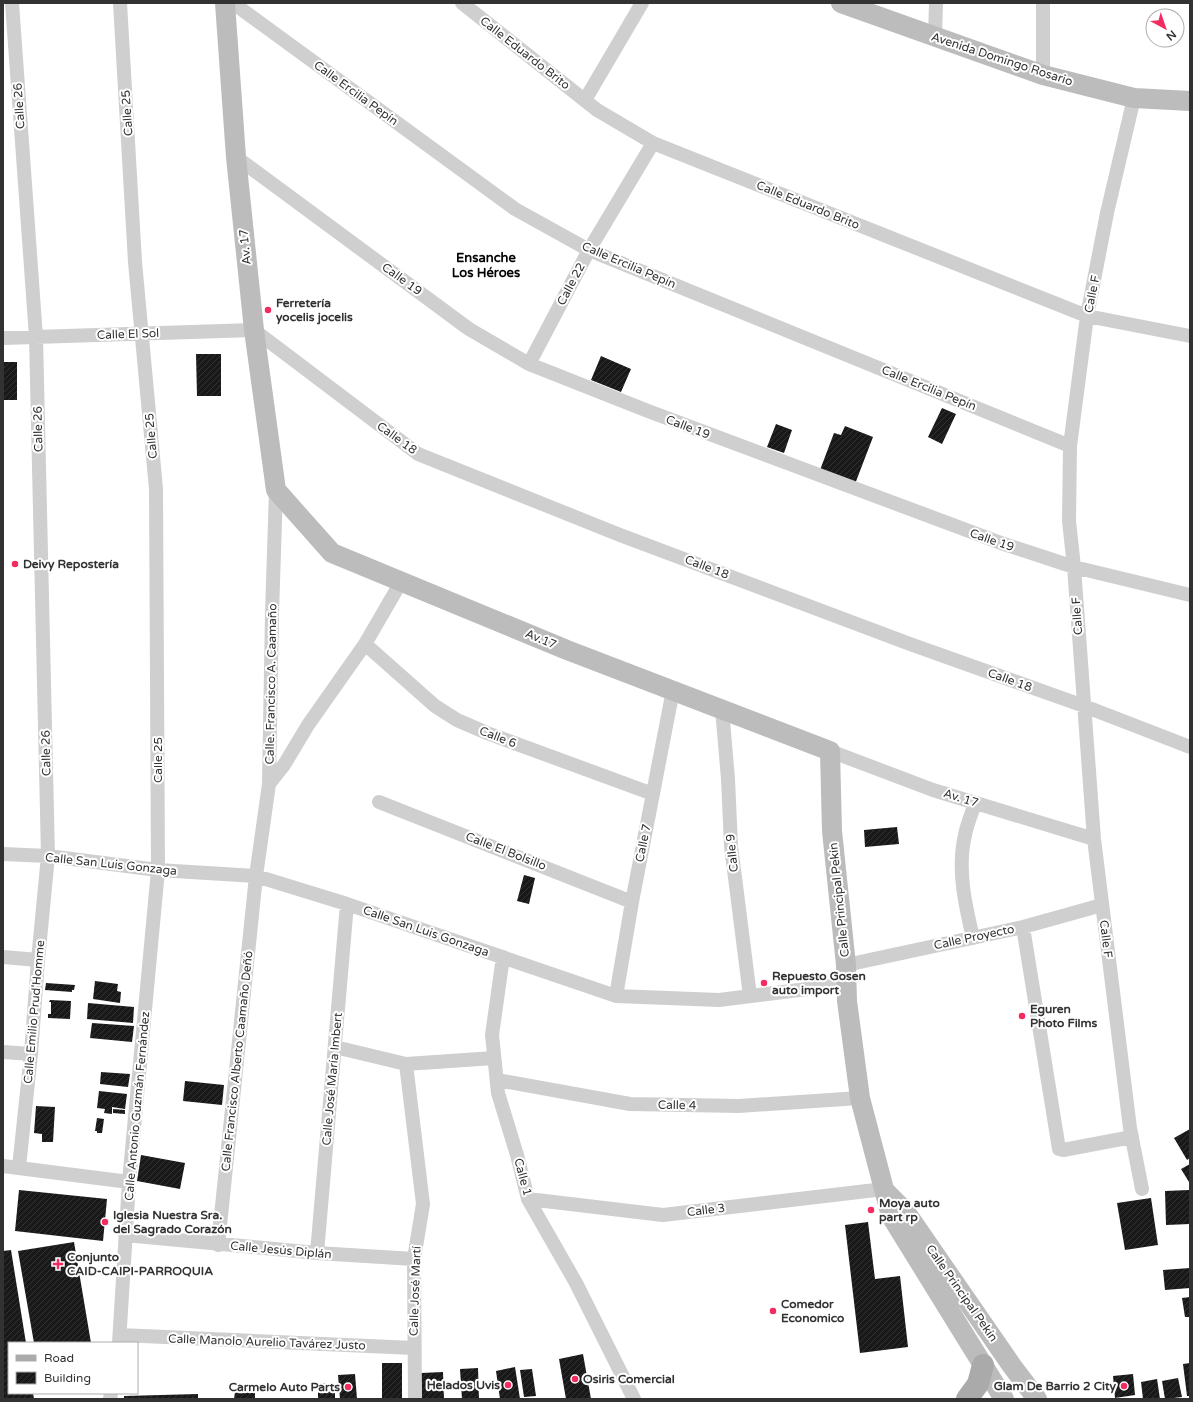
<svg xmlns="http://www.w3.org/2000/svg" width="1193" height="1402" viewBox="0 0 1193 1402" font-family="'Varela Round',sans-serif">
	<style>
		.building { fill: url(#building-hatch) }
		.lines { fill: none; stroke-linecap: round; stroke-linejoin: round }
		.minor { stroke: #cfcfcf; stroke-width: 14 }
		.secondary { stroke: #bcbcbc; stroke-width: 20 }
		.primary { stroke: #aaa; stroke-width: 22 }
		.poi-dot { fill: #f22c5f; stroke: #fff; stroke-width: 1.5 }
		.labels { text-anchor: middle; dominant-baseline: central; stroke-width: 4; stroke-linejoin: round; paint-order: stroke }
		.street-label { font-size: 12px; fill: #323232; stroke: #fff }
		.poi-label { font-size: 12px; font-weight: bold; fill: #323232; stroke: #fff; text-anchor: start }
		.neighbourhood-label { font-size: 13px; font-weight: bold; fill: #000; stroke: #fff }
	</style>
	<defs>
		<pattern id="building-hatch" width="6" height="6" patternUnits="userSpaceOnUse"><rect width="6" height="6" fill="#191919"/><path d="M-1 1l2-2M0 6l6-6M5 7l2-2" fill="none" stroke="#323232"/></pattern>
	</defs>
	<rect width="100%" height="100%" fill="#fff"/>
	<!-- building -->
	<path class="building" d="M 196,354 L 221,354 L 221,396 L 197,396 Z
		M 601,356 L 631,369 L 621,392 L 591,380 Z
		M 3,362 L 17,362 L 17,400 L 3,400 Z
		M 942,408 L 956,414 L 942,444 L 928,437 Z
		M 776,424 L 792,430 L 784,453 L 767,447 Z
		M 845,426 L 873,437 L 855,484 L 820,470 L 834,433 L 841,435 Z
		M 897,827 L 899,844 L 865,847 L 864,830 Z
		M 524,875 L 535,878 L 529,904 L 517,901 Z
		M 95,981 L 118,984 L 117,991 L 121,992 L 120,1003 L 93,999 Z
		M 46,983 L 75,985 L 74,990 L 72,990 L 72,992 L 45,990 Z
		M 50,1000 L 71,1001 L 70,1019 L 48,1018 L 48,1014 L 51,1014 L 51,1002 L 49,1002 Z
		M 88,1003 L 134,1007 L 133,1023 L 87,1019 Z
		M 92,1023 L 134,1026 L 132,1042 L 90,1038 Z
		M 101,1072 L 130,1074 L 128,1087 L 100,1084 Z
		M 185,1081 L 224,1085 L 222,1105 L 183,1101 Z
		M 99,1091 L 127,1094 L 125,1109 L 112,1107 L 112,1114 L 104,1113 L 105,1109 L 97,1108 Z
		M 36,1106 L 55,1107 L 53,1142 L 42,1142 L 42,1134 L 34,1133 Z
		M 113,1109 L 125,1110 L 125,1114 L 113,1113 Z
		M 97,1118 L 104,1119 L 102,1133 L 97,1133 L 97,1131 L 95,1131 Z
		M 1190,1129 L 1190,1158 L 1187,1160 L 1174,1138 Z
		M 141,1155 L 185,1163 L 180,1189 L 137,1181 Z
		M 1190,1164 L 1190,1181 L 1189,1182 L 1181,1169 Z
		M 19,1190 L 107,1199 L 103,1241 L 15,1231 Z
		M 1189,1190 L 1190,1224 L 1166,1225 L 1165,1191 Z
		M 1151,1198 L 1158,1245 L 1125,1250 L 1117,1203 Z
		M 868,1222 L 875,1279 L 900,1276 L 908,1347 L 860,1353 L 845,1225 Z
		M 74,1242 L 91,1343 L 34,1343 L 18,1251 Z
		M 11,1250 L 26,1343 L 9,1343 L 9,1393 L 33,1393 L 34,1399 L 3,1399 L 3,1251 Z
		M 1190,1268 L 1190,1288 L 1165,1290 L 1163,1270 Z
		M 1190,1297 L 1190,1317 L 1185,1317 L 1182,1298 Z
		M 583,1354 L 591,1399 L 566,1399 L 559,1359 Z
		M 382,1363 L 402,1363 L 402,1399 L 382,1399 Z
		M 1190,1363 L 1190,1396 L 1187,1396 L 1183,1364 Z
		M 515,1367 L 520,1399 L 500,1399 L 496,1371 Z
		M 478,1368 L 479,1399 L 462,1399 L 460,1369 Z
		M 532,1369 L 536,1396 L 524,1397 L 520,1370 Z
		M 443,1372 L 444,1399 L 422,1399 L 421,1373 Z
		M 355,1374 L 357,1399 L 340,1399 L 338,1375 Z
		M 1133,1374 L 1135,1395 L 1115,1398 L 1113,1376 Z
		M 1178,1378 L 1182,1397 L 1165,1399 L 1162,1381 Z
		M 1157,1379 L 1160,1399 L 1143,1399 L 1141,1382 Z
		M 318,1383 L 335,1384 L 335,1399 L 318,1399 Z
		M 235,1392 L 255,1393 L 255,1399 L 234,1399 Z
		M 198,1394 L 198,1399 L 124,1399 L 124,1396 Z"/>
	<g class="lines">
		<!-- minor -->
		<path class="minor" d="M 12,3 L 36,337 L 48,856 L 38,960 L 31,1054 L 19,1167
			M 233,3 L 515,209 L 589,250 L 1070,446
			M 462,3 L 597,110 L 653,143 L 1087,316 L 1190,336
			M 935,37 L 936,3
			M 1043,75 L 1043,3
			M 1134,98 L 1107,213 L 1087,316 L 1070,446 L 1069,521 L 1074,567 L 1094,839 L 1130,1128 L 1142,1189
			M 585,100 L 642,3
			M 236,157 L 469,329 L 529,364 L 648,411 L 1001,543 L 1074,567 L 1190,595
			M 3,338 L 254,330 L 418,454 L 620,535 L 910,644 L 1084,706 L 1190,747
			M 529,364 L 589,250 L 653,143
			M 365,644 L 435,706 L 457,720 L 487,733 L 653,794
			M 722,709 L 728,779 L 731,846 L 750,996
			M 830,751 L 933,790 L 1094,839
			M 269,784 L 284,765 L 308,725 L 365,644 L 401,582
			M 379,802 L 632,902
			M 3,854 L 48,856 L 158,870 L 256,876 L 347,904 L 616,996 L 719,1000 L 847,984
			M 1023,927 L 1059,1149 L 1063,1150 L 1132,1137
			M 973,938 C 965,904 957,869 965,835 C 967,824 972,813 975,803
			M 3,957 L 38,960
			M 503,957 L 492,1035 L 498,1093 L 517,1155 L 528,1199 L 576,1283 L 634,1399
			M 846,965 L 1023,927 L 1102,905
			M 616,996 L 632,902 L 673,690
			M 335,1047 L 406,1064 L 494,1058
			M 3,1052 L 31,1054
			M 406,1064 L 423,1204 L 414,1259 L 415,1399
			M 497,1080 L 630,1104 L 739,1106 L 860,1098
			M 3,1166 L 129,1182
			M 528,1199 L 663,1215 L 884,1189
			M 125,1235 L 317,1253 L 414,1259
			M 218,1245 L 256,876 L 269,784 L 272,614 L 276,490
			M 317,1253 L 347,904
			M 120,1335 L 414,1348
			M 119,1343 L 129,1182 L 158,870 L 156,489 L 135,262 L 120,3
			M 110,1399 L 111,1393"/>
		<!-- secondary -->
		<path class="secondary" d="M 225,3 L 236,157 L 254,330 L 276,490 L 332,553 L 567,650 L 830,751 L 832,831 L 846,965 L 847,1001 L 860,1098 L 891,1216 L 1004,1399
			M 841,3 L 1043,75 L 1134,98 L 1190,101
			M 885,1191 L 905,1211 L 1012,1366 L 1037,1399"/>
		<!-- primary -->
		<path class="primary" d="M 967,1399 L 978,1384 L 983,1365"/>
	</g>
	<!-- markers -->
	<g class="poi-dot">
		<circle cx="268" cy="310" r="4"/>
		<circle cx="15" cy="564" r="4"/>
		<circle cx="764" cy="983" r="4"/>
		<circle cx="1022" cy="1016" r="4"/>
		<circle cx="871" cy="1210" r="4"/>
		<circle cx="105" cy="1222" r="4"/>
		<path d="M56 1258h4v4h4v4h-4v4h-4v-4h-4v-4h4z"/>
		<circle cx="773" cy="1311" r="4"/>
		<circle cx="575" cy="1379" r="4"/>
		<circle cx="508" cy="1385" r="4"/>
		<circle cx="1124" cy="1386" r="4"/>
		<circle cx="348" cy="1387" r="4"/>
	</g>
	<g class="labels">
		<!-- street labels -->
		<g class="street-label">
			<text transform="translate(525 53) rotate(38)">Calle Eduardo Brito</text>
			<text transform="translate(1002 59) rotate(18)">Avenida Domingo Rosario</text>
			<text transform="translate(356 93) rotate(36)">Calle Ercilia Pepín</text>
			<text transform="translate(19 106) rotate(-94)">Calle 26</text>
			<text transform="translate(127 113) rotate(-94)">Calle 25</text>
			<text transform="translate(808 205) rotate(22)">Calle Eduardo Brito</text>
			<text transform="translate(245 247) rotate(-96)">Av. 17</text>
			<text transform="translate(629 265) rotate(23)">Calle Ercilia Pepín</text>
			<text transform="translate(402 279) rotate(36)">Calle 19</text>
			<text transform="translate(571 284) rotate(-62)">Calle 22</text>
			<text transform="translate(1092 294) rotate(-79)">Calle F</text>
			<text transform="translate(128 334) rotate(-2)">Calle El Sol</text>
			<text transform="translate(929 388) rotate(22)">Calle Ercilia Pepín</text>
			<text transform="translate(688 427) rotate(21)">Calle 19</text>
			<text transform="translate(38 429) rotate(-91)">Calle 26</text>
			<text transform="translate(151 436) rotate(-95)">Calle 25</text>
			<text transform="translate(397 438) rotate(36)">Calle 18</text>
			<text transform="translate(992 540) rotate(19)">Calle 19</text>
			<text transform="translate(707 567) rotate(21)">Calle 18</text>
			<text transform="translate(1077 616) rotate(-94)">Calle F</text>
			<text transform="translate(541 639) rotate(22)">Av.17</text>
			<text transform="translate(1010 680) rotate(20)">Calle 18</text>
			<text transform="translate(271 684) rotate(-89)">Calle. Francisco A. Caamaño</text>
			<text transform="translate(498 737) rotate(21)">Calle 6</text>
			<text transform="translate(46 753) rotate(-91)">Calle 26</text>
			<text transform="translate(158 760) rotate(-90)">Calle 25</text>
			<text transform="translate(961 798) rotate(17)">Av. 17</text>
			<text transform="translate(643 843) rotate(-79)">Calle 7</text>
			<text transform="translate(506 851) rotate(21)">Calle El Bolsillo</text>
			<text transform="translate(732 853) rotate(-96)">Calle 9</text>
			<text transform="translate(111 864) rotate(6)">Calle San Luis Gonzaga</text>
			<text transform="translate(839 900) rotate(-96)">Calle Principal Pekín</text>
			<text transform="translate(426 931) rotate(19)">Calle San Luis Gonzaga</text>
			<text transform="translate(974 937) rotate(-12)">Calle Proyecto</text>
			<text transform="translate(1106 939) rotate(83)">Calle F</text>
			<text transform="translate(34 1012) rotate(-85)">Calle Emilio Prud'Homme</text>
			<text transform="translate(237 1061) rotate(-84)">Calle Francisco Alberto Caamaño Deñó</text>
			<text transform="translate(332 1079) rotate(-85)">Calle José María Imbert</text>
			<text transform="translate(677 1105) rotate(1)">Calle 4</text>
			<text transform="translate(137 1106) rotate(-85)">Calle Antonio Guzmán Fernández</text>
			<text transform="translate(523 1177) rotate(75)">Calle 1</text>
			<text transform="translate(706 1210) rotate(-7)">Calle 3</text>
			<text transform="translate(281 1250) rotate(5)">Calle Jesús Diplán</text>
			<text transform="translate(415 1291) rotate(-88)">Calle José Martí</text>
			<text transform="translate(962 1293) rotate(55)">Calle Principal Pekín</text>
			<text transform="translate(267 1342) rotate(2)">Calle Manolo Aurelio Tavárez Justo</text>
		</g>
		<!-- poi labels -->
		<g class="poi-label">
			<text x="276" y="303">Ferretería<tspan x="276" dy="14">yocelis jocelis</tspan></text>
			<text x="23" y="564">Deivy Repostería</text>
			<text x="772" y="976">Repuesto Gosen<tspan x="772" dy="14">auto import</tspan></text>
			<text x="1030" y="1009">Eguren<tspan x="1030" dy="14">Photo Films</tspan></text>
			<text x="879" y="1203">Moya auto<tspan x="879" dy="14">part rp</tspan></text>
			<text x="113" y="1215">Iglesia Nuestra Sra.<tspan x="113" dy="14">del Sagrado Corazón</tspan></text>
			<text x="67" y="1257">Conjunto<tspan x="67" dy="14">CAID-CAIPI-PARROQUIA</tspan></text>
			<text x="781" y="1304">Comedor<tspan x="781" dy="14">Economico</tspan></text>
			<text x="583" y="1379">Osiris Comercial</text>
			<text x="500" y="1385" text-anchor="end">Helados Uvis</text>
			<text x="1116" y="1386" text-anchor="end">Glam De Barrio 2 City</text>
			<text x="340" y="1387" text-anchor="end">Carmelo Auto Parts</text>
		</g>
		<!-- neighbourhood labels -->
		<g class="neighbourhood-label">
			<text x="486" y="258">Ensanche<tspan x="486" dy="15">Los Héroes</tspan></text>
		</g>
	</g>
	<!-- border -->
	<rect width="1193" height="1402" fill="none" stroke="#323232" stroke-width="8"/>
	<!-- legend -->
	<rect x="8" y="1342" width="130" height="52" fill="#ffffff" stroke="#adadad"/>
	<rect x="16" y="1355" width="20" height="6" fill="#aaaaaa" stroke="#adadad"/>
	<text x="44" y="1362" font-size="12" fill="#323232">Road</text>
	<rect x="16" y="1372" width="20" height="12" fill="url(#building-hatch)" stroke="#adadad"/>
	<text x="44" y="1382" font-size="12" fill="#323232">Building</text>
	<!-- north arrow -->
	<g transform="translate(1165 28) rotate(140)"><circle r="19" fill="#ffffff" stroke="#adadad"/>
	<path d="M0-3L7 15L0 10L-7 15Z" fill="#f22c5f"/>
	<text y="-6" font-size="11" font-weight="bold" text-anchor="middle" fill="#323232">N</text>
	</g>
</svg>
